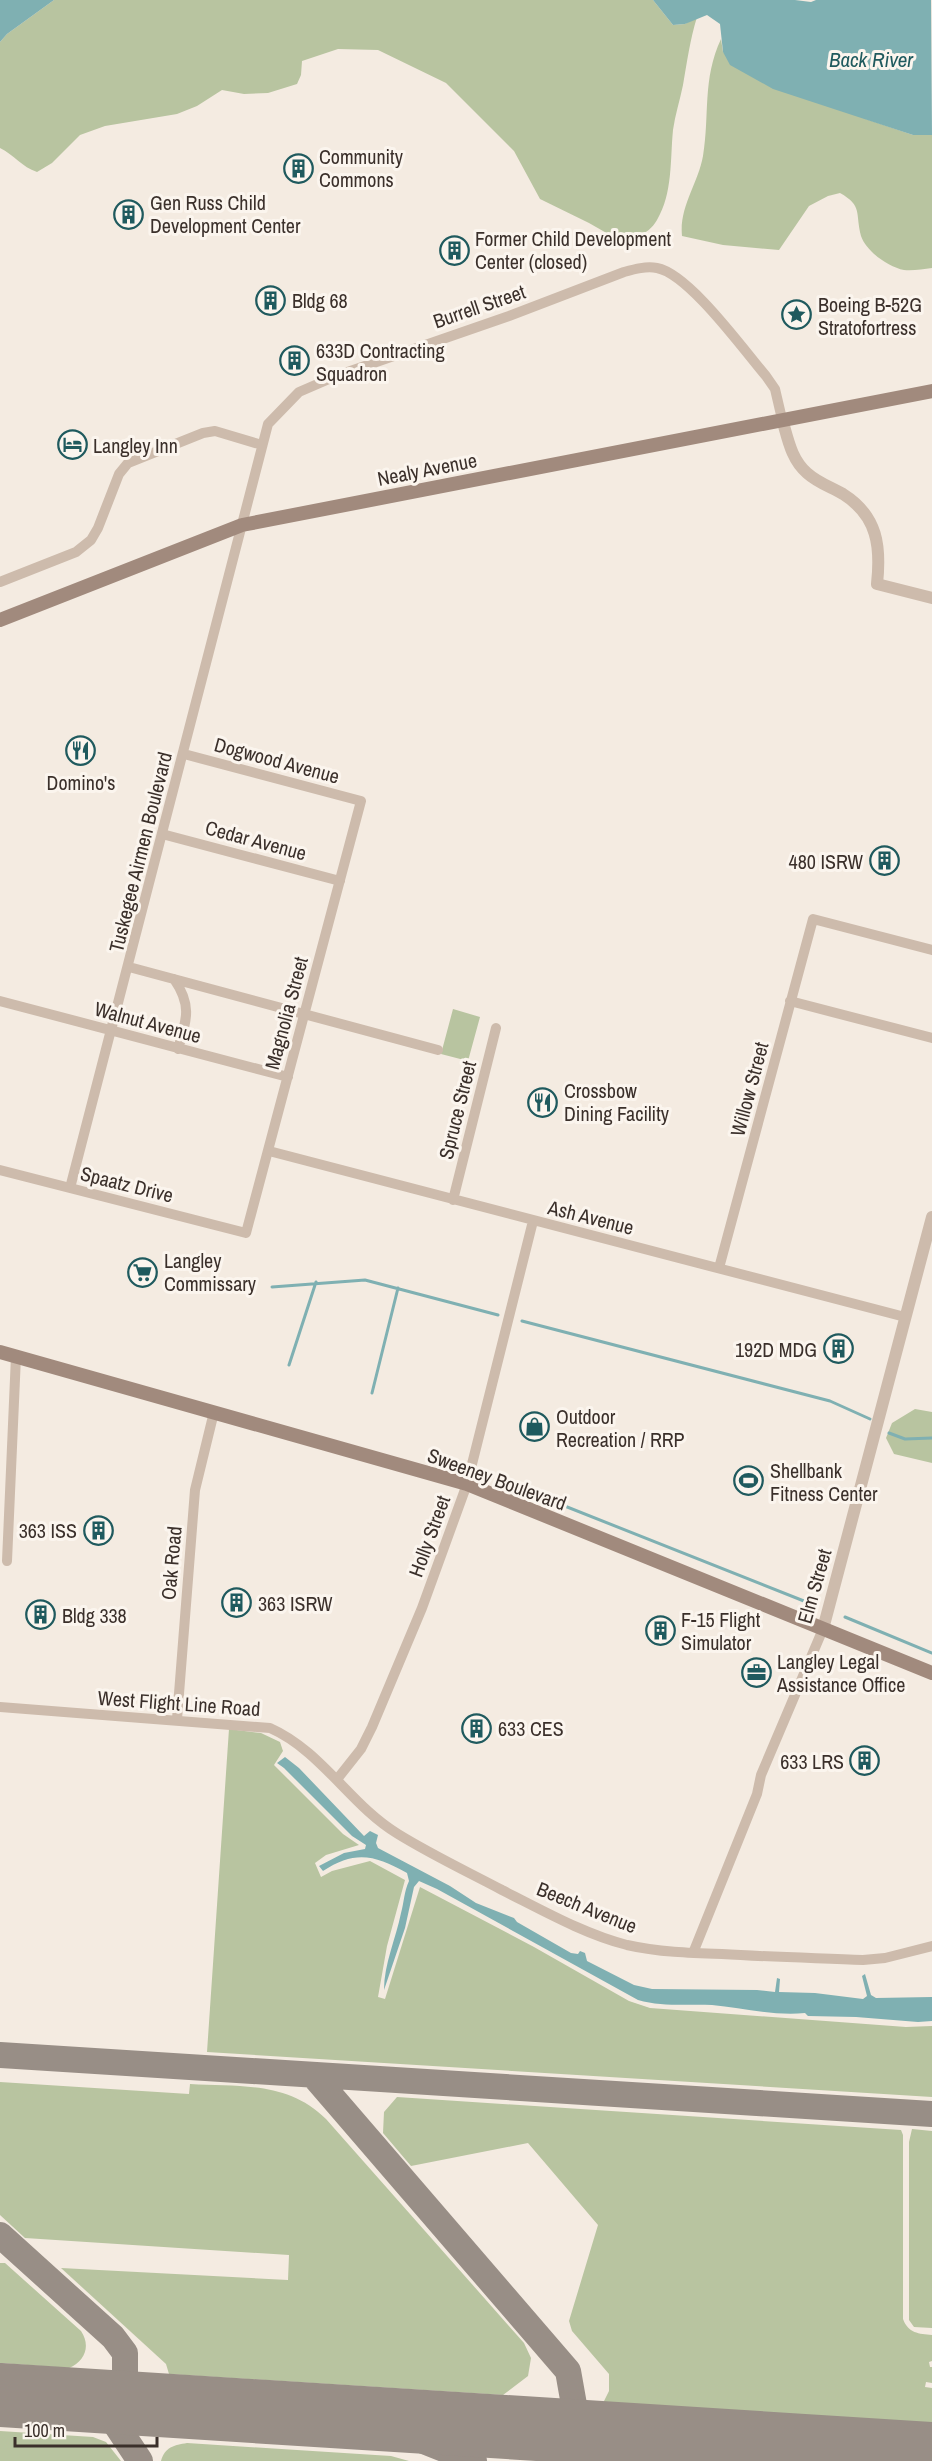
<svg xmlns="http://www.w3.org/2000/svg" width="932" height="2461" viewBox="0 0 932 2461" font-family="'Archivo Narrow',sans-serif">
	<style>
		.green { fill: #b8c4a0 }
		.water { fill: #7fb0b2 }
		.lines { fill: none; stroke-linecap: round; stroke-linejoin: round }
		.stream { stroke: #7fb0b2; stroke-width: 3 }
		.taxiway { stroke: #988e86; stroke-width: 26 }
		.runway { stroke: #988e86; stroke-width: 64 }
		.minor { stroke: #cdbbac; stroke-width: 10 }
		.tertiary { stroke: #cdbbac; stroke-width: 12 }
		.secondary { stroke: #a18a7d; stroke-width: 14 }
		.labels { text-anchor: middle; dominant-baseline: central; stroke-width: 6; stroke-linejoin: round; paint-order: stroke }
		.poi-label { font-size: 20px; fill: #3b302b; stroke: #fbf5ee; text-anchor: start }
		.street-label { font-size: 20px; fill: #3b302b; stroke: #fbf5ee }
		.water-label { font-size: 21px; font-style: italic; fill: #1f5a5e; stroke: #fbf5ee }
	</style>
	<rect width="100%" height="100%" fill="#f4ebe1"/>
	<!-- green -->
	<path class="green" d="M 54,0 L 653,0 L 673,25 L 685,24 L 697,17 C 690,40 687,62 683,85 C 680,100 675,115 673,130 C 670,160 673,193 657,220 C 648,236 630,240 614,242 L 610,235 L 589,223 L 540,199 L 514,151 L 446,83 L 378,50 L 338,49 L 302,61 L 301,75 L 297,84 L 268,93 L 244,94 L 222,90 L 197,106 L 177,114 L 105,126 L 80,135 L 52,163 L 37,172 C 22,167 14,155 0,148 L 0,42 L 7,34 Z
		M 721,39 L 723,52 L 866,119 L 913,135 L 932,135 L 932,268 C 923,269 913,271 904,270 C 888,267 866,251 861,236 C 855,213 863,206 840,193 L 828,196 L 809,206 L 779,250 L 723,245 L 682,236 C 679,207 698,184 703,156 C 710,114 702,80 721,39 Z
		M 453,1009 L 480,1017 L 468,1061 L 441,1054 Z
		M 915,1409 L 932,1412 L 932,1437 L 929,1438 L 932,1438 L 932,1463 L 894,1454 L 886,1438 L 892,1423 Z
		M 229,1729 L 261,1733 L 280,1742 L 283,1751 L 274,1765 L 343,1834 L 359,1845 L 326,1855 L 315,1863 L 321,1877 L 332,1871 L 370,1861 L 405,1880 L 387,1946 L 378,1997 L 385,1999 L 420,1887 L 534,1947 L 629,2001 L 650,2008 L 906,2027 L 932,2026 L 932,2097 L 207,2052 Z
		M 0,2082 L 189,2094 L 190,2084 C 240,2087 288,2081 326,2119 L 524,2343 L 531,2358 L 528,2376 L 503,2395 L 169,2374 L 166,2364 L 61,2268 L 288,2280 L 289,2255 L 25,2238 L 0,2215 Z
		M 397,2097 L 901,2130 L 903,2135 L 903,2319 C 908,2333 919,2334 932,2335 L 932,2361 L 929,2362 L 930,2367 L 932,2367 L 932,2383 L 926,2382 L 925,2387 L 932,2388 L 932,2424 L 603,2403 L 609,2391 L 609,2374 L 572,2331 L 569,2321 L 598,2225 L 528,2143 L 411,2166 L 383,2133 L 384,2112 Z
		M 912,2129 L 932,2131 L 932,2328 L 914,2327 L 909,2320 L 909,2142 Z
		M 0,2263 L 5,2263 L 81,2331 C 91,2346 85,2361 69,2368 L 0,2363 Z
		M 0,2431 L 93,2437 L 106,2442 L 121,2461 L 0,2461 Z
		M 187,2443 L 391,2456 L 409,2461 L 161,2461 C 165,2447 174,2445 187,2443 Z"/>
	<!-- water -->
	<path class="water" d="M 0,0 L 54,0 L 7,34 L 0,42 Z
		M 653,0 L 795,0 L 811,2 L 816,0 L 931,0 L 932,135 L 913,135 L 773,89 L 730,65 L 723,52 L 720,24 L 707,15 L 685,24 L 673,25 Z
		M 285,1757 L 299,1768 L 364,1836 L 370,1831 L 378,1835 L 376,1843 L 378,1848 L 450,1886 L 476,1903 L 514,1918 L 517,1922 L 571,1953 L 578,1954 L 580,1951 L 585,1953 L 587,1961 L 634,1985 L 652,1989 L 757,1990 L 775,1992 L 777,1978 L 780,1979 L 779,1992 L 815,1993 L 863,1999 L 867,1996 L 862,1976 L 865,1974 L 871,1995 L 876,1998 L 932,1997 L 932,2021 L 918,2022 L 856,2017 L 808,2016 L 805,2013 C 774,2016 742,2008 712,2005 C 687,2004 662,2007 638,2000 L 437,1889 L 419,1881 L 414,1887 L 405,1928 L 384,1990 C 384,1964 396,1938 401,1913 C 404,1902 404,1892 409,1881 L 407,1873 C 375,1855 355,1850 323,1871 L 319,1866 L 344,1853 L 365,1849 L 366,1845 L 352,1836 L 284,1768 L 277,1763 Z"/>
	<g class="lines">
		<!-- stream -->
		<path class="stream" d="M 272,1287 L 365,1280 L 498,1315
			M 522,1321 L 830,1401 L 870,1419
			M 289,1365 L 316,1282
			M 372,1393 L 398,1288
			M 889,1433 L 905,1439 L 932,1438
			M 542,1497 L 814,1605
			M 845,1617 L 932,1653"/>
		<!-- taxiway -->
		<path class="taxiway" d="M 0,2055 L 932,2114
			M 313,2075 L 568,2371 L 579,2433
			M 0,2235 L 113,2337 L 125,2353 L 125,2403
			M 101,2402 L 140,2461
			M 368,2419 L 474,2461"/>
		<!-- runway -->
		<path class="runway" d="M 0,2395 L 932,2454"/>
		<!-- minor -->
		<path class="minor" d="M 0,582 L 76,552 L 91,540 L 98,528 L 119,474 L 128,463 L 203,433 L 215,431 L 262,445
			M 162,834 L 340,881
			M 129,967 L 438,1050
			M 174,979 C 192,1005 187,1019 178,1049
			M 0,1001 L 288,1077
			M 790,1001 L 932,1038
			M 269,1151 L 905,1317
			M 0,1170 L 246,1233 L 361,801 L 184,754
			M 70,1188 L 268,424 L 299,392 L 336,376 L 509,316 L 624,272 C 635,269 646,266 657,268 C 689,274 743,349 766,376 L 775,389 L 782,419
			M 453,1200 L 496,1028
			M 719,1268 L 813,919 L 932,950
			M 7,1561 L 16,1356
			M 0,1707 L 270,1728 C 322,1751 350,1805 398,1834 C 432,1855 468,1872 502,1890 C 542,1910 584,1934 627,1945 C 658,1952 690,1953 722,1954 C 769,1957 816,1958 863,1960 L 885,1958 L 932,1946
			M 177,1719 L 195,1490 L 214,1412
			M 338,1778 L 361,1749 L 372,1727 L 422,1608 L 467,1484 L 533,1221
			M 693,1953 L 757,1794 L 761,1775 L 823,1629"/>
		<!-- tertiary -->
		<path class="tertiary" d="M 782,419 C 788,439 791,459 807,473 C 818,483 831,487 843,494 C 878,516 881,547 877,584 L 932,598
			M 823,1629 L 932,1217"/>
		<!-- secondary -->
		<path class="secondary" d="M 0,620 L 242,525 L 932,391
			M 0,1352 L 467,1484 L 932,1673"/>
	</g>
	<!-- icons -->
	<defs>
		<symbol id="building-ring" viewBox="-11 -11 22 22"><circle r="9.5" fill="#fbf5ee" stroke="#1f5a5e" stroke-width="1.5"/><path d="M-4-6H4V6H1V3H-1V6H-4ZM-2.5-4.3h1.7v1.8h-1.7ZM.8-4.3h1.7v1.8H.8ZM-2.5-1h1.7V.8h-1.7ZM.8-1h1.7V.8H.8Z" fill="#1f5a5e"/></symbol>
		<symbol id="sight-ring" viewBox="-11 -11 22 22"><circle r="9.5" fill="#fbf5ee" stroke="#1f5a5e" stroke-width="1.5"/><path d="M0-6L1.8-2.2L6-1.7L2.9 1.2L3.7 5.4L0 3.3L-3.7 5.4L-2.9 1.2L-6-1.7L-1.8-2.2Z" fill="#1f5a5e"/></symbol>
		<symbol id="hotel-ring" viewBox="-11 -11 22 22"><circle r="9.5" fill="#fbf5ee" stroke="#1f5a5e" stroke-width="1.5"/><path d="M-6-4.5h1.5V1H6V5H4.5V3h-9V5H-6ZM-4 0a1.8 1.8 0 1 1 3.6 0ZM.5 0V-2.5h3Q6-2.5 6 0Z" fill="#1f5a5e"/></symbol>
		<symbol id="restaurant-ring" viewBox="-11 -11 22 22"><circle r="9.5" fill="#fbf5ee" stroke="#1f5a5e" stroke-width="1.5"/><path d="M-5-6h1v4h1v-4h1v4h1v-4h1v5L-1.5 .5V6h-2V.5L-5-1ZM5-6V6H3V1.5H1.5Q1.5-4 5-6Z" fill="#1f5a5e"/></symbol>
		<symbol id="supermarket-ring" viewBox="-11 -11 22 22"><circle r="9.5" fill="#fbf5ee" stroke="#1f5a5e" stroke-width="1.5"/><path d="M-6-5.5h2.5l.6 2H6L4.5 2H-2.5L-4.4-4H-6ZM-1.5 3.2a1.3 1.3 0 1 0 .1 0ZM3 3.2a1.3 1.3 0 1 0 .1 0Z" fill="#1f5a5e"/></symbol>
		<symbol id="shop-ring" viewBox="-11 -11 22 22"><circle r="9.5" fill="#fbf5ee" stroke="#1f5a5e" stroke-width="1.5"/><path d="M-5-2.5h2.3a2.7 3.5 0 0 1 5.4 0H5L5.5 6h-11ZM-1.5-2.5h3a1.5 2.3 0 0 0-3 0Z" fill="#1f5a5e"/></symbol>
		<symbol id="stadium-ring" viewBox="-11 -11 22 22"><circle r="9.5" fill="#fbf5ee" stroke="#1f5a5e" stroke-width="1.5"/><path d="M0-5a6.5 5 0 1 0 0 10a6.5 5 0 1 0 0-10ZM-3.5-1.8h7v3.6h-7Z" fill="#1f5a5e"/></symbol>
		<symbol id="office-ring" viewBox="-11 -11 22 22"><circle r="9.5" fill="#fbf5ee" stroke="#1f5a5e" stroke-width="1.5"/><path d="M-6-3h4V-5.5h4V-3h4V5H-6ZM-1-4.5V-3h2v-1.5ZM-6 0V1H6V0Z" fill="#1f5a5e"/></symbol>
	</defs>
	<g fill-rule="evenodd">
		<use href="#building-ring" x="282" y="152" width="33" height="33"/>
		<use href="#building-ring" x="112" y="198" width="33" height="33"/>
		<use href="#building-ring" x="438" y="234" width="33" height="33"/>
		<use href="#building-ring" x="254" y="284" width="33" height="33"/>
		<use href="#sight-ring" x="780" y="298" width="33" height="33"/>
		<use href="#building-ring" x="278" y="344" width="33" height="33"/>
		<use href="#hotel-ring" x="56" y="428" width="33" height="33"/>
		<use href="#restaurant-ring" x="64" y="734" width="33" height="33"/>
		<use href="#building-ring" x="868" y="844" width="33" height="33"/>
		<use href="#restaurant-ring" x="526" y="1086" width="33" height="33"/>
		<use href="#supermarket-ring" x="126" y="1256" width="33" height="33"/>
		<use href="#building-ring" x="822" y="1332" width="33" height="33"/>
		<use href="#shop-ring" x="518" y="1410" width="33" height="33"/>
		<use href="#stadium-ring" x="732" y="1464" width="33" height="33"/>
		<use href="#building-ring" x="82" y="1514" width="33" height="33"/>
		<use href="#building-ring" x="220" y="1586" width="33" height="33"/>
		<use href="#building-ring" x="24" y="1598" width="33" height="33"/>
		<use href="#building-ring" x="644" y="1614" width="33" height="33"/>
		<use href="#office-ring" x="740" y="1656" width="33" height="33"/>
		<use href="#building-ring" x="460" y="1712" width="33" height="33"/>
		<use href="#building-ring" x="848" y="1744" width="33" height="33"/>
	</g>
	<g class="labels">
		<!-- poi labels -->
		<g class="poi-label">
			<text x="319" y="156">Community<tspan x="319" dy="23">Commons</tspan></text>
			<text x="150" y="202">Gen Russ Child<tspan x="150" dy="23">Development Center</tspan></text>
			<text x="475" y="238">Former Child Development<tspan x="475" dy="23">Center (closed)</tspan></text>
			<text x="292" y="300">Bldg 68</text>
			<text x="818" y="304">Boeing B-52G<tspan x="818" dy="23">Stratofortress</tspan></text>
			<text x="316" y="350">633D Contracting<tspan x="316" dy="23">Squadron</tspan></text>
			<text x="93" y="445">Langley Inn</text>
			<text x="81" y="782" text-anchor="middle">Domino's</text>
			<text x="863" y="861" text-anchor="end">480 ISRW</text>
			<text x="564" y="1090">Crossbow<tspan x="564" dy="23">Dining Facility</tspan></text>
			<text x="164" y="1260">Langley<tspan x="164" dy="23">Commissary</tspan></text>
			<text x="817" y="1349" text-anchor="end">192D MDG</text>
			<text x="556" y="1416">Outdoor<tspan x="556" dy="23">Recreation / RRP</tspan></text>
			<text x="770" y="1470">Shellbank<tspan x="770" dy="23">Fitness Center</tspan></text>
			<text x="77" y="1530" text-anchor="end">363 ISS</text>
			<text x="258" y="1603">363 ISRW</text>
			<text x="62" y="1615">Bldg 338</text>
			<text x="681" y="1619">F-15 Flight<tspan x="681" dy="23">Simulator</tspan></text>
			<text x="777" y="1661">Langley Legal<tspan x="777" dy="23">Assistance Office</tspan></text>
			<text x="498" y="1728">633 CES</text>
			<text x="844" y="1761" text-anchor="end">633 LRS</text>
		</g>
		<!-- street labels -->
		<g class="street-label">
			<text transform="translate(479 306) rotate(-19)">Burrell Street</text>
			<text transform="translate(427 469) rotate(-11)">Nealy Avenue</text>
			<text transform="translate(277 760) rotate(15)">Dogwood Avenue</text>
			<text transform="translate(256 840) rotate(15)">Cedar Avenue</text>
			<text transform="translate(140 852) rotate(-76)">Tuskegee Airmen Boulevard</text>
			<text transform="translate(286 1013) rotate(-75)">Magnolia Street</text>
			<text transform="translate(148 1022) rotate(15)">Walnut Avenue</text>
			<text transform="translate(749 1089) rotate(-75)">Willow Street</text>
			<text transform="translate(457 1110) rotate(-76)">Spruce Street</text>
			<text transform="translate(127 1184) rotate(14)">Spaatz Drive</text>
			<text transform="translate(591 1217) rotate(14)">Ash Avenue</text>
			<text transform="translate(497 1479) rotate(20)">Sweeney Boulevard</text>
			<text transform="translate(429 1536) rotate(-70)">Holly Street</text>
			<text transform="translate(171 1563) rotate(-85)">Oak Road</text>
			<text transform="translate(814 1586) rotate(-74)">Elm Street</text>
			<text transform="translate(179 1703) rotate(4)">West Flight Line Road</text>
			<text transform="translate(587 1907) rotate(22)">Beech Avenue</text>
		</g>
		<!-- water labels -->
		<g class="water-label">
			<text x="871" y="59">Back River</text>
		</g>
	</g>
	<!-- scale -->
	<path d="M15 2437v9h142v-9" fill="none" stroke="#3b302b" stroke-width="3"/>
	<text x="24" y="2437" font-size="18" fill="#3b302b" stroke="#fbf5ee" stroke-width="4.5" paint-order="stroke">100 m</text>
</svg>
